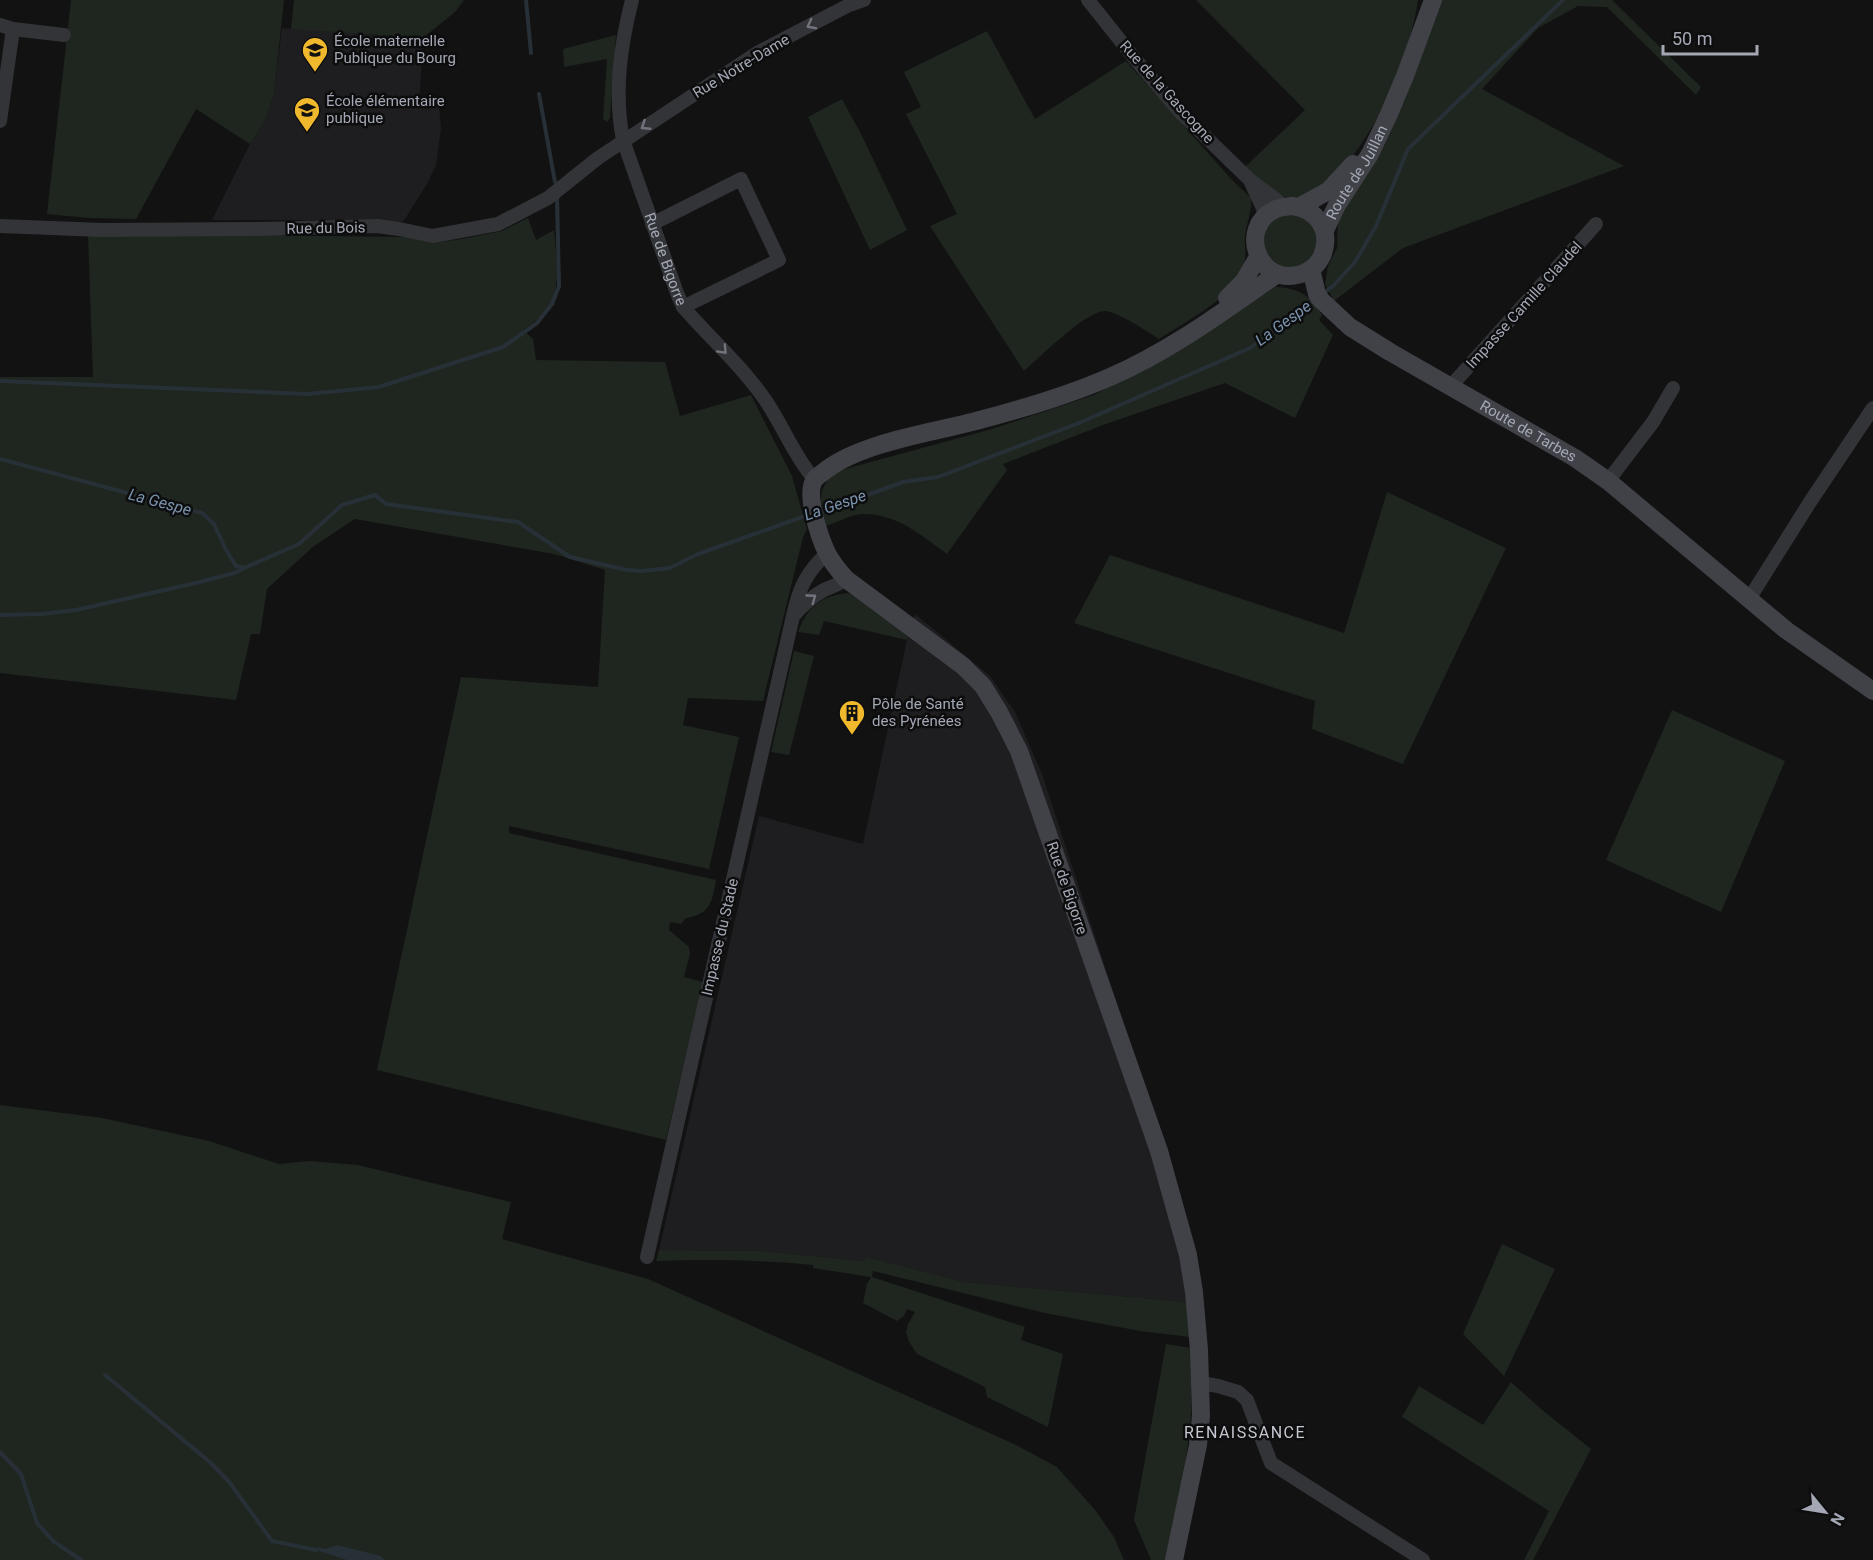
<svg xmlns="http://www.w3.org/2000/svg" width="1873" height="1560" viewBox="0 0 1873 1560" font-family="Roboto,sans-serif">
<rect width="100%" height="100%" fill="#121213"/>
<!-- built -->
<path fill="#1e1e20" d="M 282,28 L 423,38 L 419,107 L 439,105 L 441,129 L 436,165 L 427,184 L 403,222 L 378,220 L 212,220 L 250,144 L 265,121 L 274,93 Z
M 915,614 L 990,676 L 1015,712 L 1042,774 L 1172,1172 L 1188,1302 L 964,1282 L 867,1257 L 862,1261 L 762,1251 L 659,1250 L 759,816 L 863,844 L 907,640 Z"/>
<!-- green -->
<path fill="#1e261f" d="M 71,0 L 284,0 L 274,93 L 265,121 L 250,144 L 196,109 L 136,219 L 88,218 L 47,214 Z
M 294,0 L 464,0 L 455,12 L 423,38 L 291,29 Z
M 1196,0 L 1418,0 C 1410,59 1367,164 1312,192 C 1308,194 1304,198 1300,199 C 1282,203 1258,177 1245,167 L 1305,110 Z
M 1442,0 L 1612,0 L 1701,87 L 1696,95 L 1607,7 L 1578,6 L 1538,28 L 1482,89 L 1624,166 L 1403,248 L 1334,301 L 1325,284 L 1328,266 L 1337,248 L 1338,218 L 1405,100 Z
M 987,31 L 1035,119 L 1126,61 L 1232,180 L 1251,198 C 1252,211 1247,222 1245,235 C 1244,248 1248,259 1242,272 C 1231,298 1182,324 1159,339 C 1147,331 1118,312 1105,311 C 1086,311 1039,358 1024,371 L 930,226 L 957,214 L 906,114 L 921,107 L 904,72 Z
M 616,35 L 610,118 L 607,122 L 603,119 L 607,59 L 564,67 L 563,49 Z
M 842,99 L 861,134 L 907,230 L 870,250 L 808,117 Z
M 1294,213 L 1304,215 L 1319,232 L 1317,254 L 1303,268 L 1282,268 C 1278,265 1270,261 1268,256 C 1259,242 1265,222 1280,216 C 1284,214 1290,214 1294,213 Z
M 528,218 L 536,240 L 554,230 C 556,256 563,291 545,312 C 539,319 530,325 523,330 L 533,339 L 536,360 L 665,362 L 680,416 L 751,395 L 792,476 L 807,529 L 803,537 L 763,701 L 688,698 L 683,725 L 739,737 L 709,869 L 509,826 L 509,833 L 716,880 C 712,902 711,914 686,918 L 681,924 L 670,922 L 669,930 L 689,947 L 690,954 L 684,977 L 703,982 L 666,1140 L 377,1070 L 461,677 L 598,687 L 605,570 L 554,554 L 355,519 L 314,546 L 267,589 L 260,634 L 251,634 L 236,700 L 0,673 L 0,377 L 93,377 L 88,235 L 127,234 L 406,237 L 433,243 L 462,239 L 502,231 Z
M 1271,286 C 1298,289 1308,292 1322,315 L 1319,320 L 1333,335 L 1295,418 L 1225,383 L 1103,425 L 1003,464 L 1007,470 L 947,554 C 921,535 896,513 862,514 C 851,514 837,523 826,526 C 820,500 816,493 834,472 L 992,429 L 1094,395 L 1181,348 Z
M 1387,492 L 1506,548 L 1403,764 L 1312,729 L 1315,701 L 1074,623 L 1110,555 L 1344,633 Z
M 848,593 L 859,597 L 909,632 L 907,640 L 824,621 L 819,635 L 798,632 C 808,606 821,596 848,593 Z
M 794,651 L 814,656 L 789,755 L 771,752 Z
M 1672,710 L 1785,761 L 1721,912 L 1606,860 Z
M 0,1105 L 102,1118 L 209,1141 L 279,1164 L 310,1161 L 358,1165 L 511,1202 L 502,1239 L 648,1279 L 1014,1444 L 1057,1467 L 1095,1510 L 1114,1537 L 1124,1560 L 0,1560 Z
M 1502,1244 L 1555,1269 L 1504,1376 L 1463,1334 Z
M 659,1250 L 762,1251 L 862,1261 L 867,1257 L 964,1282 L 1188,1302 L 1190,1337 L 1140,1331 L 1045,1313 L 873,1271 L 872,1277 L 1025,1327 L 1021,1340 L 1063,1354 L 1048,1427 L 987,1397 L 985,1387 L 917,1354 L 909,1342 L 906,1332 L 908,1324 L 915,1312 L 907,1309 L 904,1316 L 897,1321 L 863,1303 L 867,1284 L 871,1277 L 813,1268 L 813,1265 C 760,1260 709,1259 656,1261 Z
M 1166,1344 L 1191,1348 L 1191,1417 L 1181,1499 L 1166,1560 L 1151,1560 L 1134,1520 Z
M 1511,1382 L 1541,1409 L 1591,1449 L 1533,1560 L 1524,1560 L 1549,1511 L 1402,1417 L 1419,1386 L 1483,1425 Z"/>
<!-- water -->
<path fill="#283037" d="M 337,1545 L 381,1556 L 384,1560 L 347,1560 L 316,1550 L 318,1547 L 325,1549 Z"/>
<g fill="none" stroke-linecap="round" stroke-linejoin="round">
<!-- stream -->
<path stroke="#283037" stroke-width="4" d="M 526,0 L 531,53
M 539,94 L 555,182
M 1324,293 L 1334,285 L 1355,262 L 1376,226 L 1408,149 L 1563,0
M 0,381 L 307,394 L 379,387 L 503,347 L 537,323 L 552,304 L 559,286 L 557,197
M 0,459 L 202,513 L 214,524 L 226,550 L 236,566 L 244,568 L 299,544 L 342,505 L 375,495 L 386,504 L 518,522 L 570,557 L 627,570 L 642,571 L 670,568 L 698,554 L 808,515
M 818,513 L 903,482 L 938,477 L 1079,423 L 1250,348 L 1316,299
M 0,615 L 41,614 L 76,610 L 200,582 L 234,573 L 243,569
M 105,1375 L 211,1463 L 230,1483 L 272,1541 L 316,1550
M 0,1452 L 21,1474 L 37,1523 L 53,1541 L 81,1560"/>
<!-- street -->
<g stroke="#333438" stroke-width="14">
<path id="s1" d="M 632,0 C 620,47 614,93 623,140 L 677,293 L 683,307 C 710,338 742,366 766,401 C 783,426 794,456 814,479"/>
<path d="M 1088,0 L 1135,59 L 1180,112 L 1250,180"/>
<path d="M 0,25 L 13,29 L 0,121"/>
<path d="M 13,29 L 64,35"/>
<path d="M 1266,215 L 1250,180 L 1286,207"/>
<path d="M 652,224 L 741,179 L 779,260 L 683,307"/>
<path d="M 0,226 L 102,230 L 260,229 L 377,226 L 399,229 L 433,236 L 498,224 L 548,198 L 598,158 L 757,53 L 847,6 L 864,0"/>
<path d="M 1451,386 L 1596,224"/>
<path d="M 1608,481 L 1653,422 L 1673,388"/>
<path d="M 827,553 C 806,573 799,588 793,616 C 802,606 811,597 824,590 C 832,586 839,585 846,579"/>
<path d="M 1749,599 L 1810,502 L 1873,408"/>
<path d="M 647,1257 L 793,616"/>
<path d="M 1201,1383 L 1218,1386 L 1238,1392 L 1247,1400 L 1271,1463 L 1423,1560"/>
</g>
<!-- secondary -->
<g stroke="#414248" stroke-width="18">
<path d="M 1292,206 C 1318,209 1332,232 1322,256 C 1317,266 1308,273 1297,275 C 1258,284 1238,228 1274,210 C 1279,207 1286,207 1292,206 Z"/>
<path d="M 1299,207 L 1328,191 L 1353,164"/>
<path id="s2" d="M 1325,230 L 1337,205 L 1370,154 L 1389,114 L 1405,76 L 1433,0"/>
<path id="s3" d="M 1311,269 L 1317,294 L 1321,300 L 1350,327 L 1390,352 L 1575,458 L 1608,481 L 1786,630 L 1873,691"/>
<path d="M 1227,298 L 1244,281 L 1258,257"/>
<path d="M 1174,1560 L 1198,1445 L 1201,1416 L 1199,1350 L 1194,1292 L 1188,1255 L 1159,1151 L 1019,751 L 999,712 L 983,686 L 963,666 L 846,579 C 839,571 832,563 827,553 C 820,538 804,493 815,479 C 817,476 823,473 826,470 C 863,442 931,433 976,421 C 1022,409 1067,396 1110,377 C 1170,351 1224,311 1277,274"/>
</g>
</g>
<!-- one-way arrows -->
<defs><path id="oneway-chevron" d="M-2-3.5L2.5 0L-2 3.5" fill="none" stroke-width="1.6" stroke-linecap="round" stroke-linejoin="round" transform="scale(1.5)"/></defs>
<g stroke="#71747c">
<use href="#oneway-chevron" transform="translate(811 25) rotate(152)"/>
<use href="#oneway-chevron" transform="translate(645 126) rotate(147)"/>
<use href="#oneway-chevron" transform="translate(723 350) rotate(47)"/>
<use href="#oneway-chevron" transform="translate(812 598) rotate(-36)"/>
</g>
<!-- icons -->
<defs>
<g id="school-pin" transform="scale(1.35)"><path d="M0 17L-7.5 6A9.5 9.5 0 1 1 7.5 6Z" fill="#f0b82d" stroke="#0d0d0e"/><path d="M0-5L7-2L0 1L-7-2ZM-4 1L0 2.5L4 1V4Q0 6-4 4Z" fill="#111"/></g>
<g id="building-pin" transform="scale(1.35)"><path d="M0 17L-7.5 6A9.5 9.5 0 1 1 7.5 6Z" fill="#f0b82d" stroke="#0d0d0e"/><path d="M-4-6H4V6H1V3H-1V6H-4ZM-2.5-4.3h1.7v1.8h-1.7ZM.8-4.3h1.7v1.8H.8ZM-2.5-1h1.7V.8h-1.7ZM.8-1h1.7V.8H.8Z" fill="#111"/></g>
</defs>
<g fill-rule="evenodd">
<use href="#school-pin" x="315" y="50"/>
<use href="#school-pin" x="307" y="110"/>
<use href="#building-pin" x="852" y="713"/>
</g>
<g text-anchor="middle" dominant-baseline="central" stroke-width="5" stroke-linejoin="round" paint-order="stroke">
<!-- poi labels -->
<g font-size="15" fill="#a3a8b4" stroke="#0d0d0e" text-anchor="start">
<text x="334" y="41">École maternelle<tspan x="334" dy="17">Publique du Bourg</tspan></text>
<text x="326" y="101">École élémentaire<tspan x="326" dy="17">publique</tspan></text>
<text x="872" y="704">Pôle de Santé<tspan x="872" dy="17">des Pyrénées</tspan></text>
</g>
<!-- street labels -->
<g font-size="15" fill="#a3a8b4" stroke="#0d0d0e">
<text transform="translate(741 66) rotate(-31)">Rue Notre-Dame</text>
<text transform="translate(1167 92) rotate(48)">Rue de la Gascogne</text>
<text stroke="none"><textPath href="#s2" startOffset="66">Route de Juillan</textPath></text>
<text transform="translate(326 228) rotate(-1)">Rue du Bois</text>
<text stroke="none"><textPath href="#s1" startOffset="268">Rue de Bigorre</textPath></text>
<text transform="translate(1524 305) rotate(-48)">Impasse Camille Claudel</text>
<text stroke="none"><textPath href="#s3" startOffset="279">Route de Tarbes</textPath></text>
<text transform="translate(1067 888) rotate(71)">Rue de Bigorre</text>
<text transform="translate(720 937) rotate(-77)">Impasse du Stade</text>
</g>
<!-- water labels -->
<g font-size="16" font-style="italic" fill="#7a94af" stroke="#0d0d0e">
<text transform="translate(1283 323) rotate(-36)">La Gespe</text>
<text transform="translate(160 502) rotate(15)">La Gespe</text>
<text transform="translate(835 505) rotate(-19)">La Gespe</text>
</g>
<!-- neighbourhood labels -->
<g font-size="16" letter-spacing="1.5" fill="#c4c7d0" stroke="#0d0d0e">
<text x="1245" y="1432">RENAISSANCE</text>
</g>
</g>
<!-- north arrow -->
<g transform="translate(1825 1512) rotate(120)" stroke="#0d0d0e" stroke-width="4.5" paint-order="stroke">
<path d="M0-4.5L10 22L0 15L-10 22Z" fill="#a3a8b4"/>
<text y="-9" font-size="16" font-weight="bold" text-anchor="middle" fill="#a3a8b4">N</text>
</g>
<!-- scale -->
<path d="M1663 45v9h94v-9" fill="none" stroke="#a3a8b4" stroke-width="3"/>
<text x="1672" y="45" font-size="18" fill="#a3a8b4" stroke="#0d0d0e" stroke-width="4.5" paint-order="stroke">50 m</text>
</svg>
